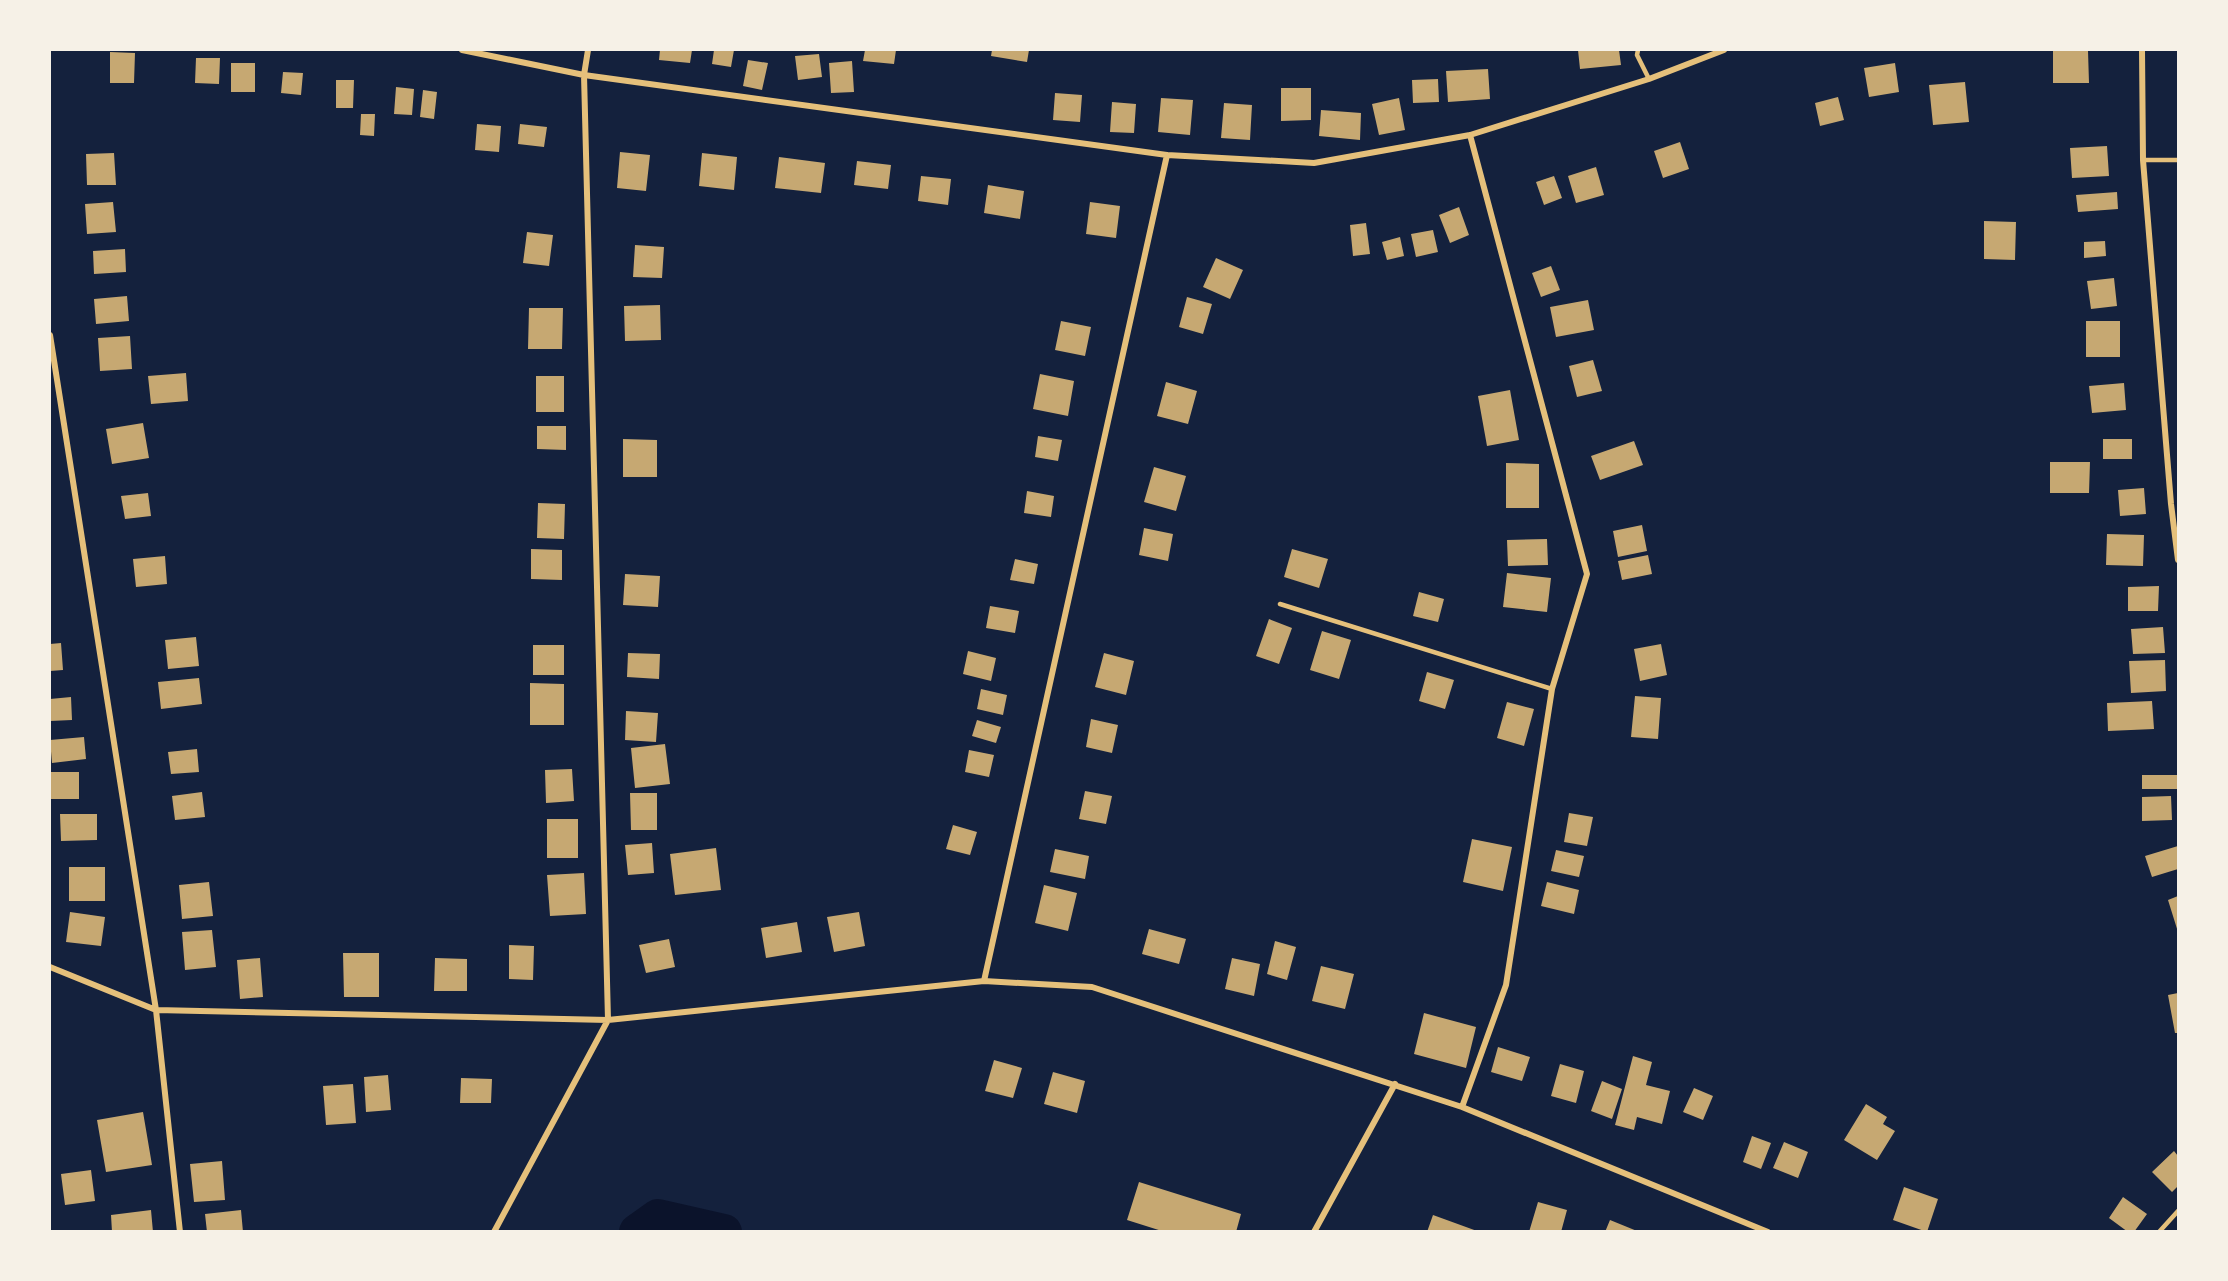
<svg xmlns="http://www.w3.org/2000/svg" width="2228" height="1281" viewBox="0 0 2228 1281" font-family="Ubuntu,sans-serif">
<rect width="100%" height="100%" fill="#14213d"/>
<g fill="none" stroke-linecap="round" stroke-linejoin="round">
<!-- river -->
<path stroke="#0b132b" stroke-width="36" d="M 637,1232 L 658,1217 L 724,1232"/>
</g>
<!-- building -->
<path fill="#c6a872" d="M 660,50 L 692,50 L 690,63 L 659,60 Z
M 714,50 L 734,50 L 731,67 L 712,64 Z
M 865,50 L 896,50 L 894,64 L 863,61 Z
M 992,50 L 1029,50 L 1027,62 L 991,56 Z
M 1578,50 L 1619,50 L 1621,65 L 1580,69 Z
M 2053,51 L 2088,51 L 2089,83 L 2053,83 Z
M 110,52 L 135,53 L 134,83 L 110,83 Z
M 819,54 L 822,77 L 798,80 L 795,56 Z
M 196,58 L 220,58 L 219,84 L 195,83 Z
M 748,60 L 768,63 L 762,90 L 743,86 Z
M 852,61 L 854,92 L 831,93 L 829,63 Z
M 231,63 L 255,63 L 255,92 L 231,92 Z
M 1895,63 L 1899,92 L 1869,97 L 1864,68 Z
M 1488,69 L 1490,99 L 1448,102 L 1446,71 Z
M 283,72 L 303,73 L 301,95 L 281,93 Z
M 1438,79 L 1439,102 L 1413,103 L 1412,80 Z
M 336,80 L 354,80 L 353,108 L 336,108 Z
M 1965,82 L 1969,122 L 1933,125 L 1929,85 Z
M 396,87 L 414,89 L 412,115 L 394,114 Z
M 1281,88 L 1311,88 L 1311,120 L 1281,121 Z
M 423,90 L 437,92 L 434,119 L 420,117 Z
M 1055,93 L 1082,95 L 1080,122 L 1053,120 Z
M 1838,97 L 1844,120 L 1820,126 L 1815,103 Z
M 1161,98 L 1193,100 L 1190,135 L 1158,132 Z
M 1399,98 L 1405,130 L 1379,135 L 1372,104 Z
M 1112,102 L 1136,104 L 1134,133 L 1110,132 Z
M 1224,103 L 1252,105 L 1250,140 L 1221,138 Z
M 1321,110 L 1361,113 L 1360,140 L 1319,136 Z
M 361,114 L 375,114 L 374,136 L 360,135 Z
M 477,124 L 501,126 L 499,152 L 475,150 Z
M 520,124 L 547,127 L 544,147 L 518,144 Z
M 1680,142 L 1689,169 L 1663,178 L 1654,151 Z
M 2107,146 L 2109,176 L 2072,178 L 2070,148 Z
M 620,152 L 650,155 L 646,191 L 617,188 Z
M 114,153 L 116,185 L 87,185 L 86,154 Z
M 702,153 L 737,157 L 734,190 L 699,186 Z
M 779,157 L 825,163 L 821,193 L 775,188 Z
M 857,161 L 891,165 L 888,189 L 854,185 Z
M 1596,167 L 1604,195 L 1576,203 L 1568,176 Z
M 921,176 L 951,179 L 948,205 L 918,201 Z
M 1554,176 L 1562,198 L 1544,205 L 1536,182 Z
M 988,185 L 1024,191 L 1020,219 L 984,213 Z
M 2117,192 L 2118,209 L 2078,212 L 2076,195 Z
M 113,202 L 116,232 L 87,234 L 85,204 Z
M 1090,202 L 1120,206 L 1116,238 L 1086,234 Z
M 1459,207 L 1469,235 L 1450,243 L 1439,215 Z
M 1984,221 L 2016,222 L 2015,260 L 1984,259 Z
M 1366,223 L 1370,254 L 1353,256 L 1350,225 Z
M 1433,230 L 1438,252 L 1416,257 L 1411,234 Z
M 527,232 L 553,235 L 549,266 L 523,263 Z
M 1400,237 L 1404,256 L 1387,260 L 1382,242 Z
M 2105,241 L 2106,256 L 2084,258 L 2084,242 Z
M 635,245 L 664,247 L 662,278 L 633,277 Z
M 125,249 L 126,272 L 94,274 L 93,251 Z
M 1216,258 L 1243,270 L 1230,299 L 1203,287 Z
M 1551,266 L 1560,290 L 1541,297 L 1532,273 Z
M 2114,278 L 2117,306 L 2091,309 L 2087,281 Z
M 127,296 L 129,321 L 96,324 L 94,299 Z
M 1187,297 L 1212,304 L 1203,334 L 1179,327 Z
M 1588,300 L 1594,330 L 1556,337 L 1550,307 Z
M 660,305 L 661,340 L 625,341 L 624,306 Z
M 529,308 L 563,308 L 562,349 L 528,349 Z
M 1061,321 L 1091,327 L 1085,356 L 1055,350 Z
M 2086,321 L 2120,321 L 2120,357 L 2086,357 Z
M 130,336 L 132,369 L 100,371 L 98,338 Z
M 1593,360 L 1602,391 L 1577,397 L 1569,366 Z
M 186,373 L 188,401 L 151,404 L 148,376 Z
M 1040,374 L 1074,381 L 1068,416 L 1033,409 Z
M 536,376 L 564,376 L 564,412 L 536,412 Z
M 1166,382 L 1197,391 L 1188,424 L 1157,416 Z
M 2124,383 L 2126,410 L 2092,413 L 2089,386 Z
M 1510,390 L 1519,440 L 1487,446 L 1478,396 Z
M 143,423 L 149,458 L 112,464 L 106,429 Z
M 537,426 L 566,426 L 566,450 L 537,449 Z
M 1038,436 L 1062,440 L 1058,461 L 1035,457 Z
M 623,439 L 657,440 L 657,477 L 623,477 Z
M 2103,439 L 2132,439 L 2132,459 L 2103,459 Z
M 1634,441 L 1643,465 L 1600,480 L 1591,456 Z
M 2050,462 L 2090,462 L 2089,493 L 2050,493 Z
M 1506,463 L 1539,464 L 1539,508 L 1506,508 Z
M 1154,467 L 1186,476 L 1176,511 L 1144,502 Z
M 2144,488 L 2146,514 L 2120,516 L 2118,490 Z
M 1027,491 L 1054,496 L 1051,517 L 1024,513 Z
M 148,493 L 151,516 L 125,519 L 121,496 Z
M 538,503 L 565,504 L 564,539 L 537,538 Z
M 1642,525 L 1647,551 L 1618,557 L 1613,531 Z
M 1144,528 L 1173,534 L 1168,561 L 1139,555 Z
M 2107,534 L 2144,535 L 2143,566 L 2106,565 Z
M 1547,539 L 1548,565 L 1508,566 L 1507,540 Z
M 531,549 L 562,550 L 562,580 L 531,579 Z
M 1292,549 L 1328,559 L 1319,588 L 1284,577 Z
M 1648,555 L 1652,574 L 1622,580 L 1618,561 Z
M 165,556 L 167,584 L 136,587 L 133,559 Z
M 1015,559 L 1038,564 L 1034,584 L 1010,580 Z
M 1507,573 L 1551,578 L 1547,612 L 1503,607 Z
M 625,574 L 660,576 L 658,607 L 623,605 Z
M 2159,586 L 2158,611 L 2128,611 L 2128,587 Z
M 1419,592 L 1444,599 L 1438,622 L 1413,616 Z
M 990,606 L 1019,611 L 1015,633 L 986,628 Z
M 1269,619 L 1292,628 L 1279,664 L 1256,656 Z
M 2163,627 L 2165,653 L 2133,654 L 2131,629 Z
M 1322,631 L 1351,640 L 1339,679 L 1310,670 Z
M 196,637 L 199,666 L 168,669 L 165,640 Z
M 61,643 L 63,670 L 50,671 L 50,644 Z
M 1661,644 L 1667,675 L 1640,681 L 1634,649 Z
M 533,645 L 564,645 L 564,675 L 533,675 Z
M 968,651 L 996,658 L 991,681 L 963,674 Z
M 628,653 L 660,654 L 659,679 L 627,677 Z
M 1104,653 L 1134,661 L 1126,695 L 1095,687 Z
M 2165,660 L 2166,691 L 2131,693 L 2129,661 Z
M 1427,672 L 1454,680 L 1445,709 L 1419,701 Z
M 199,678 L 202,704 L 161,709 L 158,682 Z
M 530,683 L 564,684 L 564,725 L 530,725 Z
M 981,689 L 1007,695 L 1003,715 L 977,709 Z
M 1635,696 L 1661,698 L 1658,739 L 1631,737 Z
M 71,697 L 72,720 L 50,721 L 50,699 Z
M 2152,701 L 2154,729 L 2108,731 L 2107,703 Z
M 1507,702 L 1534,709 L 1524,746 L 1497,738 Z
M 626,711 L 658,713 L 656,742 L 625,740 Z
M 1091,719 L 1118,725 L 1112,753 L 1086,747 Z
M 977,720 L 1001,727 L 996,743 L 972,736 Z
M 84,737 L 86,759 L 52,763 L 50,740 Z
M 665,744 L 670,784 L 635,788 L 631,748 Z
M 197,749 L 199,772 L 171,774 L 168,752 Z
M 969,750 L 994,755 L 989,777 L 965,772 Z
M 572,769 L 574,801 L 546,803 L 545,770 Z
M 50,772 L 79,772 L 79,799 L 50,799 Z
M 2142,775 L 2178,775 L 2178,789 L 2142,789 Z
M 1085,791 L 1112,796 L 1106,824 L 1079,819 Z
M 202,792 L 205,817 L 175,820 L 172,796 Z
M 630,793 L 657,793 L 657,830 L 631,830 Z
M 2171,796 L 2172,820 L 2142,821 L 2142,797 Z
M 1569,813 L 1593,817 L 1587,846 L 1564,842 Z
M 60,814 L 97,814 L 97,840 L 61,841 Z
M 547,819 L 578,819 L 578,858 L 547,858 Z
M 953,825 L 977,832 L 970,855 L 946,849 Z
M 1472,839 L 1512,847 L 1503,891 L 1463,882 Z
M 652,843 L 654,873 L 628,875 L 625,845 Z
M 2178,846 L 2178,869 L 2152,877 L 2145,856 Z
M 716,848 L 721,890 L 675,895 L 670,854 Z
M 1055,849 L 1089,856 L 1085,879 L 1050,872 Z
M 1556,850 L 1584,856 L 1579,877 L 1551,871 Z
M 69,867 L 105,867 L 105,901 L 69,901 Z
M 584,873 L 586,914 L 550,916 L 547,875 Z
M 209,882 L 213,916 L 182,919 L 179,885 Z
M 1547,882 L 1579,890 L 1574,914 L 1541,906 Z
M 1044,885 L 1077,893 L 1068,931 L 1035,923 Z
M 2178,896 L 2178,932 L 2168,900 Z
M 70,912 L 105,917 L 101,946 L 66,942 Z
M 859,912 L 865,946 L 834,952 L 827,917 Z
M 797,922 L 802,952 L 766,958 L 761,928 Z
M 1149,929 L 1186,939 L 1179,964 L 1142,954 Z
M 212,930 L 216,967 L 185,970 L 182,932 Z
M 669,939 L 675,967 L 646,973 L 639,945 Z
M 1275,941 L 1296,947 L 1287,980 L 1267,974 Z
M 509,945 L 534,946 L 533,980 L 509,979 Z
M 343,953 L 379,953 L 379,997 L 344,997 Z
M 260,958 L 263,997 L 240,999 L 237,960 Z
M 435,958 L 467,959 L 467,991 L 434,991 Z
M 1232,958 L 1260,964 L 1254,996 L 1225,989 Z
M 1321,966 L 1354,974 L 1345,1009 L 1312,1001 Z
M 2178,993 L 2178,1033 L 2175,1033 L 2168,995 Z
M 1424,1013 L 1476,1027 L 1466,1068 L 1414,1054 Z
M 1498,1047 L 1530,1057 L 1522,1081 L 1491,1072 Z
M 1633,1056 L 1652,1062 L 1646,1085 L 1670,1091 L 1662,1124 L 1637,1117 L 1634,1130 L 1615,1125 Z
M 994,1060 L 1022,1068 L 1013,1098 L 985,1091 Z
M 1560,1064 L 1584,1071 L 1576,1103 L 1551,1096 Z
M 1053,1072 L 1085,1081 L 1077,1113 L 1044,1104 Z
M 388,1075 L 391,1110 L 366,1112 L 364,1077 Z
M 461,1078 L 492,1079 L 491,1103 L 460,1103 Z
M 1602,1081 L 1622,1089 L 1612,1119 L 1591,1111 Z
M 353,1084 L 356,1123 L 326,1125 L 323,1086 Z
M 1694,1088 L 1713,1096 L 1703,1120 L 1683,1112 Z
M 1866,1104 L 1887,1117 L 1883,1124 L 1895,1131 L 1877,1160 L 1844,1140 Z
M 143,1112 L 152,1165 L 106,1172 L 97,1120 Z
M 1752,1136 L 1771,1143 L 1761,1169 L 1743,1162 Z
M 1784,1142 L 1808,1152 L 1798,1178 L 1773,1168 Z
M 2174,1151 L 2178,1156 L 2178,1186 L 2172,1192 L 2152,1172 Z
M 222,1161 L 225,1200 L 194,1202 L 190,1164 Z
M 91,1170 L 95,1201 L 65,1205 L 61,1174 Z
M 1139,1182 L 1241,1214 L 1236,1232 L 1165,1232 L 1127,1220 Z
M 1904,1187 L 1938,1199 L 1927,1232 L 1893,1220 Z
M 2123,1197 L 2147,1214 L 2134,1232 L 2128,1232 L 2109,1218 Z
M 1538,1202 L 1567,1210 L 1561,1232 L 1529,1232 Z
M 151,1210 L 153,1232 L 112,1232 L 111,1215 Z
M 241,1210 L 243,1232 L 207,1232 L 205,1214 Z
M 1433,1215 L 1477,1231 L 1477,1232 L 1427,1232 Z
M 1610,1220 L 1637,1231 L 1637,1232 L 1605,1232 Z"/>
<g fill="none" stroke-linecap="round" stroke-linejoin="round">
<!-- service -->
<path stroke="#e5c07b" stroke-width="4.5" d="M 1638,50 L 1637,55 L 1649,79
M 2143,160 L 2178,160
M 1280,604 L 1552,689
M 2159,1232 L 2178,1211"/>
<!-- minor -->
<path stroke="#e5c07b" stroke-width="6" d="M 462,50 L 584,75 L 1167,155 L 1314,163 L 1470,135 L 1649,79 L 1724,50
M 2142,50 L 2143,160 L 2171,504 L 2178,560
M 50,335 L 156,1010 L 180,1232
M 50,967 L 156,1010 L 608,1020 L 984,981 L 1092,987 L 1462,1107 L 1768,1232
M 984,981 L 1167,155
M 1462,1107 L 1506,985 L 1552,689 L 1587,574 L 1470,135
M 494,1232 L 608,1020 L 584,75 L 588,50
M 1314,1232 L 1395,1084"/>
</g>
<!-- border -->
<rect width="2228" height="1281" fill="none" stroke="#f6f1e7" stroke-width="102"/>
</svg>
